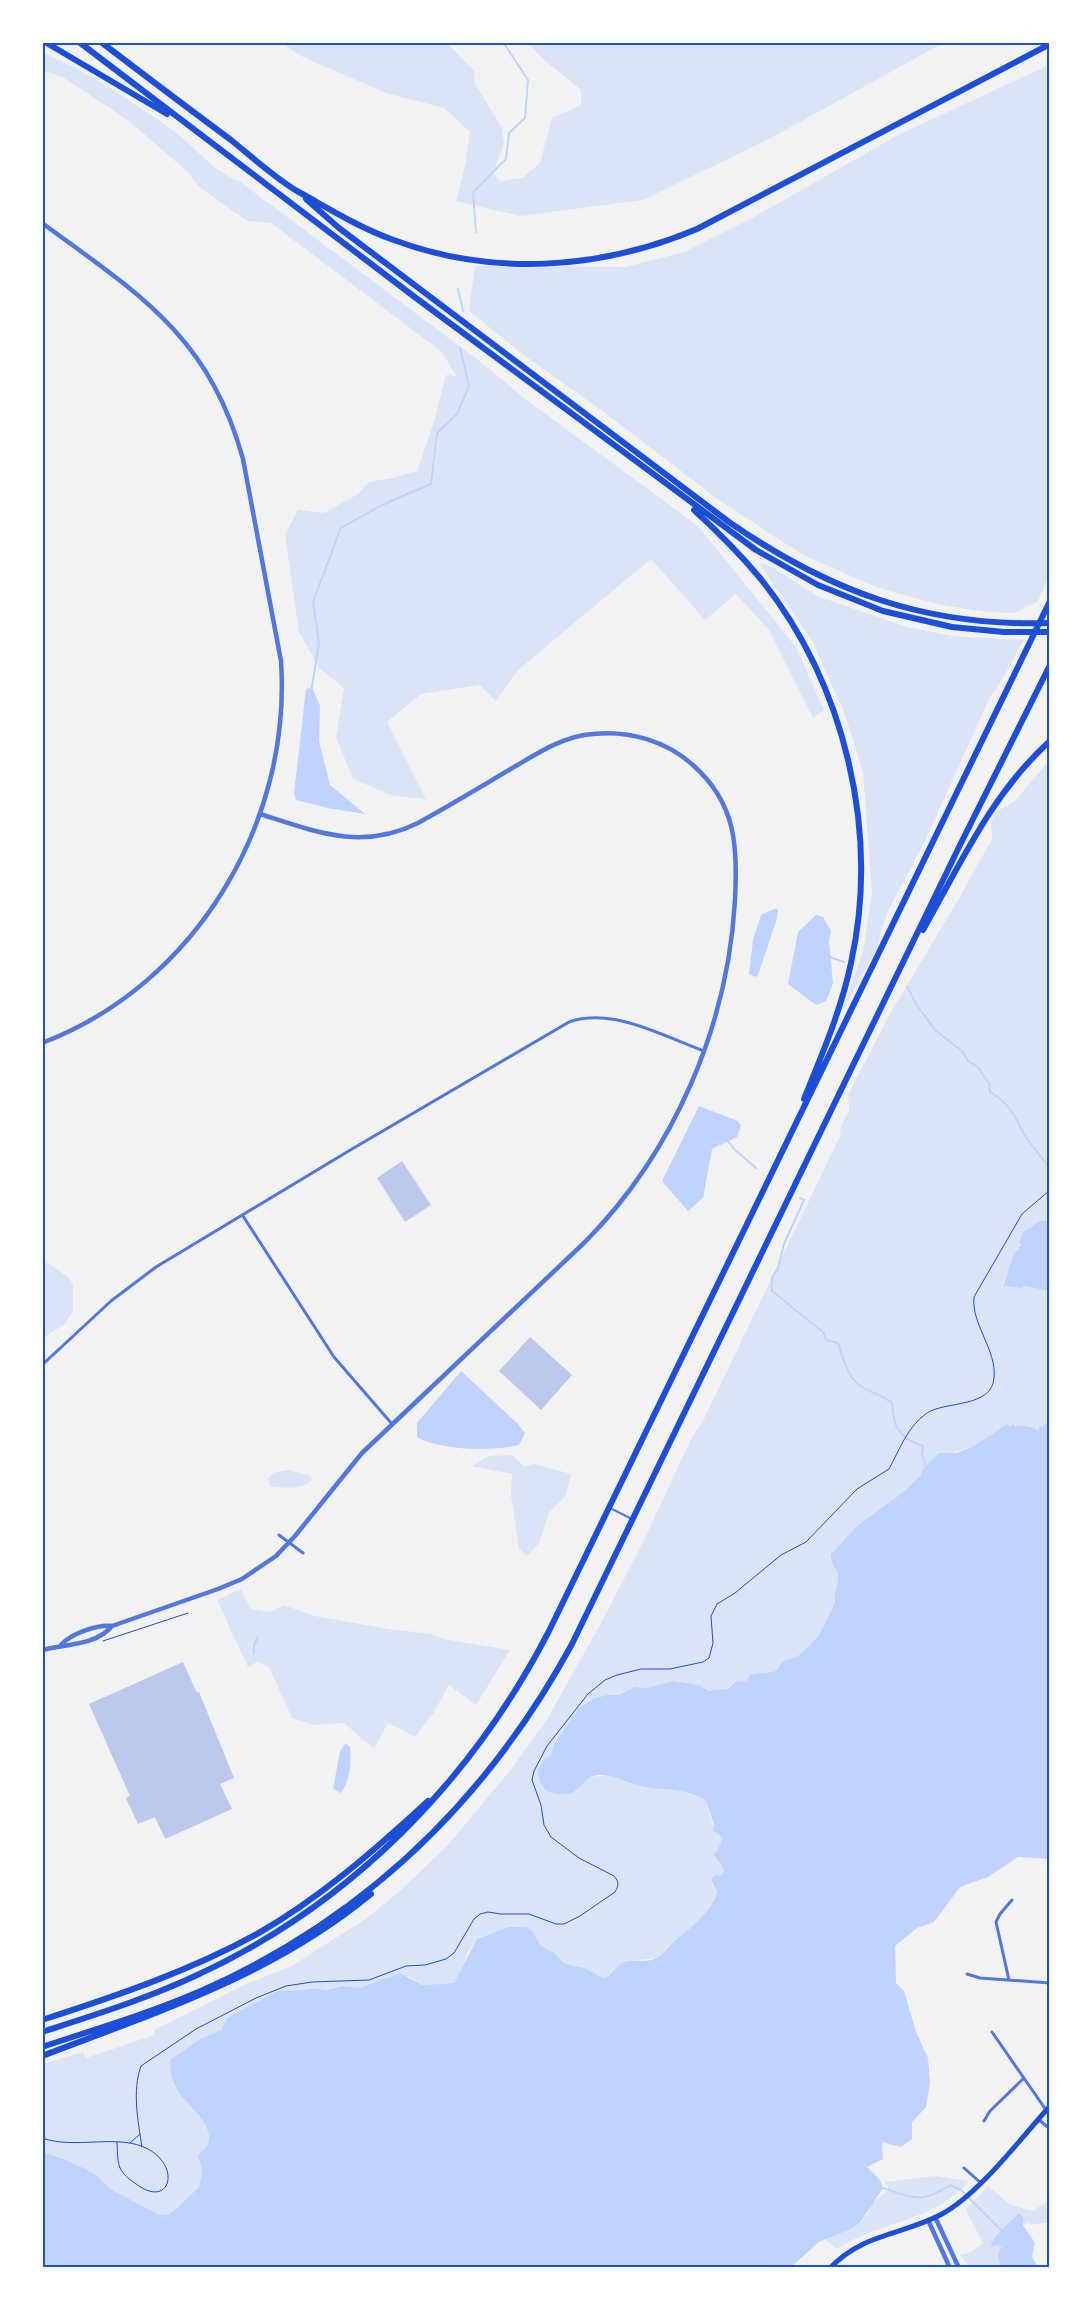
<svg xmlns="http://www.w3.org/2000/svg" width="1092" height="2310" viewBox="0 0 1092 2310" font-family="'Roboto Serif',serif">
<rect width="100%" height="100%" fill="#f2f2f2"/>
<!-- green -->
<path fill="#dbe4f7" d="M 282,43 L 447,43 L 474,71 L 475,84 L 502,128 L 504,144 L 493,173 L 500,181 L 522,178 L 540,163 L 552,118 L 581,105 L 581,90 C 564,74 542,62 529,43 L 943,43 L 771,138 L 643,200 L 521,216 L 456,201 L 465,166 L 470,132 L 444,108 L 386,93 L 303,57 Z
M 43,53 C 89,72 132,101 172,130 C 196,147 211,170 239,181 L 482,363 L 524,398 L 698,526 L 796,647 L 824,710 L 813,718 L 769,630 L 736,594 L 705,620 L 651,559 L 518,670 L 496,701 L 480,685 L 421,694 L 387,722 L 426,799 L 393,796 L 353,779 L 336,737 L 344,688 L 319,668 L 299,632 L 285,534 L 298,510 L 324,513 L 358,494 L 369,482 L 392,478 L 417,471 L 434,422 L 446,375 L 456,376 L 442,352 L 271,223 L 247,221 L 197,185 L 189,173 L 129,121 L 64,78 L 43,70 Z
M 1049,65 L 1049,576 L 1037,602 L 1014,613 L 988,612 L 941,605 L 876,587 L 803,555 L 719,500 L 605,413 L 525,356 L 469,311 L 475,266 L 626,267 L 684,252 L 754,217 L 898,135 Z
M 758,562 L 774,568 L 817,596 L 907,627 L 953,636 L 1024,640 C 1012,660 1004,679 990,697 L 924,843 L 887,913 L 875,952 L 843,1010 L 863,951 L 872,893 L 863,772 L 844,712 L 811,639 Z
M 1049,761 L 1049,1221 L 1040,1221 L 1029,1230 L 1023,1232 L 1019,1244 L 1023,1243 L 1022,1245 L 1018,1248 L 1021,1249 L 1017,1250 C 1011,1260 1008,1272 1003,1283 L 1004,1286 L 1025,1286 L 1049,1291 L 1049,1422 L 1038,1431 C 1035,1427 1021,1424 1015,1427 L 1012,1424 L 1008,1426 L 1007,1424 L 972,1447 L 936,1457 L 923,1469 L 920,1476 L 906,1490 L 855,1528 L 831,1554 C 831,1562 835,1565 837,1573 C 840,1581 836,1592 834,1600 L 835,1603 L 818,1637 L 798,1656 L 783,1661 L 776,1671 L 750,1675 L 746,1681 L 736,1682 L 726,1689 L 708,1691 L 699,1685 L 675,1681 L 646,1688 L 636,1687 L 619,1695 L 607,1695 L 595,1698 L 583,1704 L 553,1746 L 551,1755 L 543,1760 L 538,1770 L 542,1787 L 552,1794 L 576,1791 L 582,1783 L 592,1777 L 609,1775 L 640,1786 L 690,1792 L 706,1801 L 715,1833 L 723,1838 L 717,1851 L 713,1854 L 723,1867 L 724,1872 L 721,1876 L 712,1879 L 712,1884 L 717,1893 L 704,1916 L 656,1958 L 623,1962 L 605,1978 L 594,1975 L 584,1968 L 566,1965 L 553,1952 L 541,1946 L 528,1928 L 508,1927 L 478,1938 L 468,1952 L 461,1972 L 454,1983 L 422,1985 L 408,1976 L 391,1976 L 375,1984 L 360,1988 L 343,1986 L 326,1990 L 316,1988 L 304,1990 L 277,1991 L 227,2018 L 221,2030 L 200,2039 L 171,2059 C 164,2099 209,2111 209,2140 C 208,2146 202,2152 198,2156 L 202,2169 L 199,2187 L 175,2210 L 169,2214 L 160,2215 L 112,2190 L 96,2175 L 86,2169 L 61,2158 L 43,2152 L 42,2064 L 83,2052 L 86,2058 L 154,2035 L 154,2030 L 244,1985 L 290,1967 L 367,1918 L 402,1889 L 448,1845 L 513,1767 L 546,1721 L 600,1625 L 643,1542 L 693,1435 L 702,1423 L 840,1136 L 841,1125 L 849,1112 L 848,1095 L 891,1012 L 958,900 L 992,839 L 991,823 L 995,812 L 1014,802 Z
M 48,1263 L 68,1277 L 73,1284 L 73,1311 L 65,1324 L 46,1336 L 42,1333 L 42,1264 Z
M 513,1455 L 523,1466 L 535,1464 L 571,1474 L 566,1495 L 549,1513 L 539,1543 L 527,1556 L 519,1549 L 511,1496 L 512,1474 L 472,1466 L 489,1456 Z
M 288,1470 L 308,1475 L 313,1479 C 303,1491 284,1487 270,1487 L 268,1479 L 272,1473 Z
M 241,1589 L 250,1609 L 271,1612 L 284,1605 L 315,1616 L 388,1629 L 432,1634 L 443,1639 L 510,1650 L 476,1705 L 449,1685 L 434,1712 L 415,1737 L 388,1723 L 374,1749 L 364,1740 L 362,1741 L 359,1736 L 344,1723 L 314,1725 L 292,1718 L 269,1667 L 257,1662 L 248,1667 L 217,1600 Z
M 936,2176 L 969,2181 C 935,2222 879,2221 837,2249 L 825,2239 L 860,2224 L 869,2211 L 870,2205 L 887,2191 L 888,2187 L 884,2182 Z
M 988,2186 L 1009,2204 L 1032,2211 L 1049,2201 L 1049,2222 L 1030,2225 L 1027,2222 L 1024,2226 L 1024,2219 L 1018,2214 L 993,2242 L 1002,2248 L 998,2259 L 1003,2267 L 969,2267 L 960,2255 L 971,2252 L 983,2243 L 966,2210 Z"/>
<!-- water -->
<path fill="#bfd3fe" d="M 312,687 L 320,706 L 319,741 L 330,785 L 365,814 L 328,808 L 296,800 L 294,794 L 306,689 Z
M 776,908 L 778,911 L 777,918 L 758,975 L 755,977 L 749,974 L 753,940 L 761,915 Z
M 816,915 L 823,917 L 831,931 L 829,941 L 833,983 L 826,1001 L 816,1005 L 788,984 L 798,932 Z
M 699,1106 L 738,1121 L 741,1126 L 737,1137 L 712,1149 L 703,1198 L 688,1211 L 662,1181 Z
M 1040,1221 L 1049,1221 L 1049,1291 L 1025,1286 L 1021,1288 L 1003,1286 L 1014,1254 L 1017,1250 L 1020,1250 L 1018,1248 L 1022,1245 L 1019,1243 L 1023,1232 Z
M 461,1371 L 518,1424 L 525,1433 L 519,1445 C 492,1451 442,1451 417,1437 L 417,1423 Z
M 1049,1422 L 1049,1859 L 1018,1857 L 988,1877 L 960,1887 L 934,1922 L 917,1928 L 895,1946 L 896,1983 L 904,1991 L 916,2032 L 928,2058 L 930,2083 L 926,2107 L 912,2122 L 912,2139 L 901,2147 L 882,2142 L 883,2159 L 867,2167 L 880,2180 L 883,2188 L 859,2224 L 848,2230 L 819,2242 L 791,2267 L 43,2267 L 43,2152 L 61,2158 L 86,2169 L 96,2175 L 112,2190 L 160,2215 L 169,2214 L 175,2210 L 199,2187 L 202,2170 L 198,2156 C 202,2151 208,2146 209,2140 C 210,2111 164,2099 171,2059 L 200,2039 L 221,2030 L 227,2018 L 277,1991 L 304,1990 L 316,1988 L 326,1990 L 343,1986 L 360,1988 L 400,1973 L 422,1985 L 454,1983 L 477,1939 L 508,1927 L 526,1927 L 532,1931 L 541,1946 L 553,1952 L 565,1964 L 584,1968 L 603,1978 C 613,1976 614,1966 624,1962 C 634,1959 645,1963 654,1959 C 664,1954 670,1945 678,1938 C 694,1925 710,1913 717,1892 C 715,1885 708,1881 715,1875 L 721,1876 L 724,1872 L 723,1867 L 713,1854 L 717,1851 L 723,1838 L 713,1831 L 714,1824 L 706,1801 C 687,1787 662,1791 640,1786 C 625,1782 615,1775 599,1775 C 587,1776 584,1785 575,1791 C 572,1794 567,1794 564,1794 C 548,1796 538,1787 538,1770 L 543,1760 L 551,1755 L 553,1746 L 580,1707 L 595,1698 L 607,1695 L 619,1695 L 635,1687 L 646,1688 L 674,1681 L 699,1685 L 708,1691 L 728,1689 L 735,1682 L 746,1681 L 750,1675 L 776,1671 L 783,1661 L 798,1656 L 818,1637 L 835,1603 C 833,1595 838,1587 838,1578 C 838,1569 830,1564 831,1554 L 857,1526 L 906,1490 L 920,1476 L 923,1469 L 939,1453 L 957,1453 L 972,1447 L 1007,1424 L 1009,1426 L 1013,1424 L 1015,1427 C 1021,1424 1035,1427 1038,1431 L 1039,1428 Z
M 346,1743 L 350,1747 C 351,1764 351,1778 341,1793 L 333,1789 L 340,1751 Z
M 1019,2213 L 1024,2218 L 1023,2225 L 1035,2243 L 1032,2257 L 1038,2267 L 1003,2267 L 998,2259 L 999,2250 L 1002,2248 L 998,2245 L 991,2247 C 993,2235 1010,2223 1019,2213 Z"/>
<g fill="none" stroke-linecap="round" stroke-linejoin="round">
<!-- stream -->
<path stroke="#bfd3fe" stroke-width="2" d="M 476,232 L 473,192 L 506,159 L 509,133 L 525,118 L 528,80 L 505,45 L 505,42
M 458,289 L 463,311
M 312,687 L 319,643 L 313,602 L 341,528 L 382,505 L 431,484 L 437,433 L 457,414 L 469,386 L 460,348
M 830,957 L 844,962
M 907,986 L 916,1004 L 935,1030 L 962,1051 L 968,1061 L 978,1067 L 989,1084 L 990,1092 C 1014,1106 1014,1119 1028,1140 C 1035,1150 1043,1159 1050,1169
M 728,1141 L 735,1150 L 756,1168
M 800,1198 L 804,1200 L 784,1244 L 778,1268 L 772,1278 L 772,1291 L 824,1333 L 826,1340 L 838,1343 C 843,1357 847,1376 860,1386 C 871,1393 881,1394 892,1403 C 893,1427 900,1439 923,1446 L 922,1455 L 926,1466
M 254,1654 L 254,1645 L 258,1637
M 883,2188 C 913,2198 922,2204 950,2185 L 961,2190 L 1001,2230"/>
</g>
<!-- building -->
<path fill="#bdc9ec" d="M 402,1161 L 431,1205 L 405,1222 L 377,1178 Z
M 530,1337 L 572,1375 L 541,1410 L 499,1371 Z
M 183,1662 L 197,1693 L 199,1692 L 234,1778 L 220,1784 L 232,1809 L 165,1839 L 155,1817 L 138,1824 L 126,1798 L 130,1796 L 89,1704 Z"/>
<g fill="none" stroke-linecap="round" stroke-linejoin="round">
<!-- path -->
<path stroke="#1d4ed8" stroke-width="1" d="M 42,1638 L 44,1638
M 103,1641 L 188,1613
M 42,2138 C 75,2150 118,2133 148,2149 C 181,2167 170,2207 139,2186 C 117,2171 118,2168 117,2142
M 130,2143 L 140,2134
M 142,2147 C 138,2121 132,2091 141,2066 L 196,2029 L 256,1998 L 286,1986 L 312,1982 L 369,1980 L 406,1966 L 425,1965 L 446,1959 L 454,1953 L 474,1919 L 480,1914 L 488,1912 L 501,1914 L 529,1914 L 556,1924 L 564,1924 L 580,1916 L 615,1892 C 619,1885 619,1882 614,1876 L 579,1858 L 551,1837 L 544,1825 L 541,1805 L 532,1780 L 534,1771 L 547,1746 L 588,1694 L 605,1680 L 617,1675 L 641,1669 L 670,1669 L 703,1662 L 709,1658 L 713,1643 L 711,1616 L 717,1604 L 735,1593 L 781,1555 L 806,1542 L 857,1489 L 889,1469 C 900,1449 907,1427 927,1413 C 945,1401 992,1408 994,1378 C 997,1350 971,1324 974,1297 L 1022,1214 L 1050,1190"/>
<!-- service -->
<path stroke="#5277de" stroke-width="2" d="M 612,1509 L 632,1519"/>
<!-- minor -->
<path stroke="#5277de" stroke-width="3" d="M 243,1216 L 334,1357 L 392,1424
M 42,1365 L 111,1301 L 156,1267 L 352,1149 L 569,1022 C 613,1007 663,1036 704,1051
M 279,1535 L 303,1553
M 967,1974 L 980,1978 L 1050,1983
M 1009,1980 L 996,1922 L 1000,1914 L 1012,1900
M 992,2032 L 1046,2110
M 1038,2119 L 1050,2129
M 984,2121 L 990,2111 L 1024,2078
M 964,2168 L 981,2183"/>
<!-- tertiary -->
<path stroke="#5277de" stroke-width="4.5" d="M 42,223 C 139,294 209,336 243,459 L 281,661 C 292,823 195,985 42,1043
M 61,1645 C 70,1634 98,1624 112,1626 L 218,1589 L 242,1579 L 276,1556 L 295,1536 L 362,1453 L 585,1242 C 674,1152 728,1026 735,900 C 738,846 736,804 694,766 C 667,741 629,730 593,734 C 562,736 535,755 509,770 C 479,788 449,806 418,823 C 362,851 316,832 260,814
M 42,1650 C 64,1644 96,1646 112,1626
M 935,2217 L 959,2268
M 928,2220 L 950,2268"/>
<!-- secondary -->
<path stroke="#1d4ed8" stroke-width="5" d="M 830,2268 C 863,2233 903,2235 942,2214 C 979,2194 1021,2138 1050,2106"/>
<!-- motorway -->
<path stroke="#1d4ed8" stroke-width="6" d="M 45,42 L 167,114
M 79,42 L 416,298 L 756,550 L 818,585 L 883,611 L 952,627 L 1004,632 L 1050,632
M 101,42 C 144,75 188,108 231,140 C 252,157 274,177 297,191 C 328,208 358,227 391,239 C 491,277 600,270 697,229 L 1050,44
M 306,199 L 339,228 L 729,522 C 830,592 926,627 1050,623
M 694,510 C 717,531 740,554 760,578 C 845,684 880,831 851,963 C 841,1011 822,1054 804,1099
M 923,930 C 961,863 992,793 1050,741
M 42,2020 C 116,1996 190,1971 257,1934 C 320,1898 375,1850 428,1801
M 42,2032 C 94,2015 146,1999 195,1976 C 350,1905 471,1782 549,1631 L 1050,601
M 42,2047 C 96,2029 151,2013 203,1990 C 367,1917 487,1800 572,1644 L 960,845 L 1050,665
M 42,2056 C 160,2011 273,1975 371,1894"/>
</g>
<!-- border -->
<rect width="1092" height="2310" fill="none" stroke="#ffffff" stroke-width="88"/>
<rect x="44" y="44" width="1004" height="2222" fill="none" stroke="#1d4ed8" stroke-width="2"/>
</svg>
